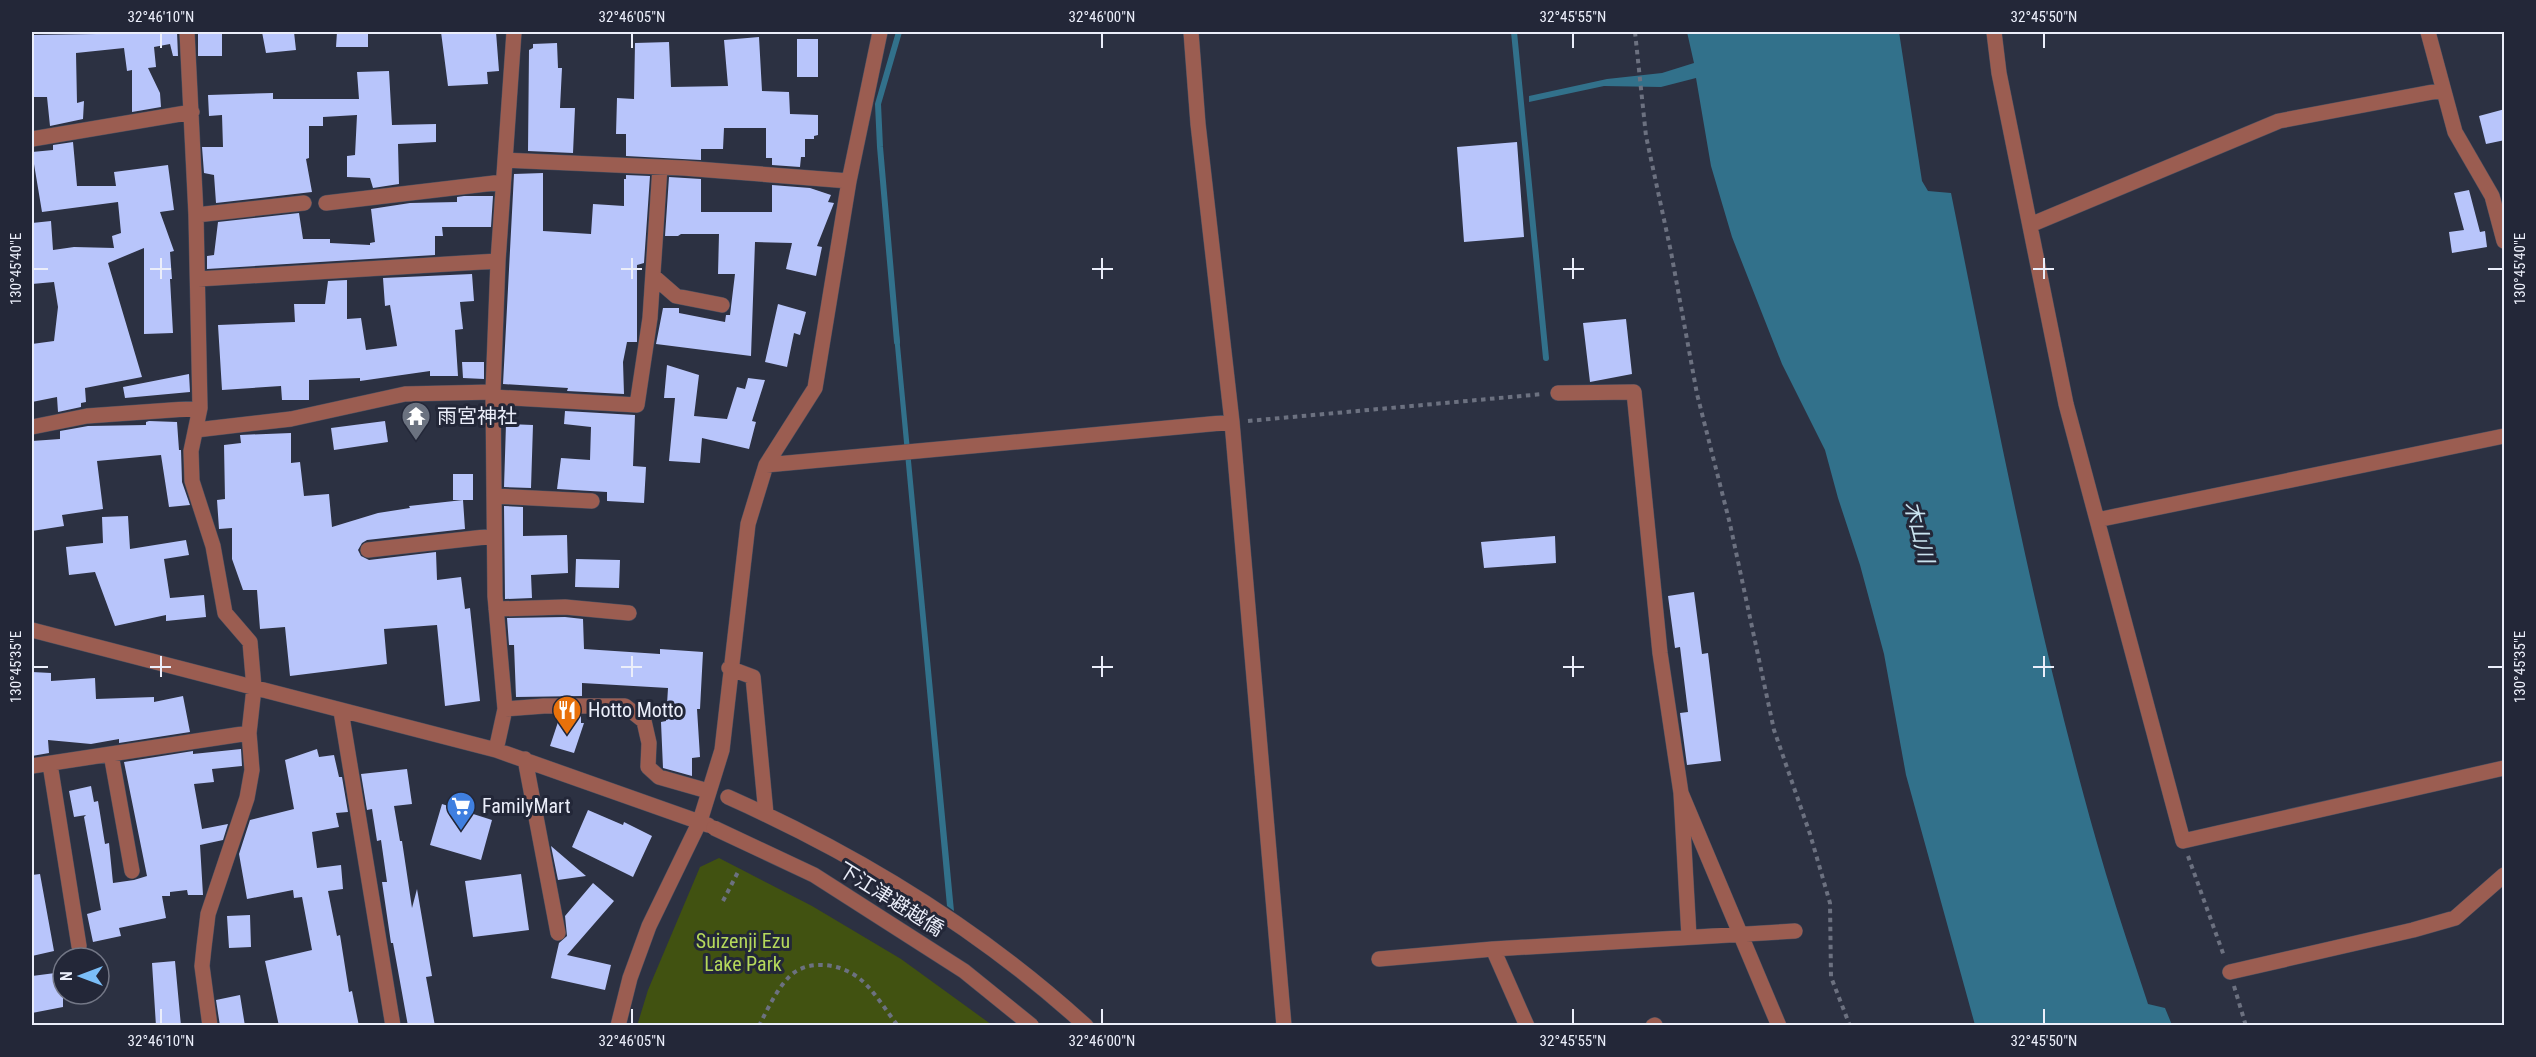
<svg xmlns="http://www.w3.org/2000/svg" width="2536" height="1057" viewBox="0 0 2536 1057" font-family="'Roboto Condensed','Noto Sans JP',sans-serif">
<rect width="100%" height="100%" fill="#2c3142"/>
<!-- green -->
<path fill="#415211" d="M 719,858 L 812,906 L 901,959 L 992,1025 L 637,1026 L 648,990 L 700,867 Z"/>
<!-- water -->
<path fill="#32718b" d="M 1687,32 L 1899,32 L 1922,181 L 1928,191 L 1951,193 C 1997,421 2040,651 2106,874 C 2119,918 2134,961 2148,1004 L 2165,1008 L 2172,1025 L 1975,1025 L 1906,775 L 1884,654 L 1860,565 L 1838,498 L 1825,450 L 1782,364 L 1732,237 L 1711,166 L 1696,78 L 1661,87 L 1604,86 L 1529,102 L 1529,96 L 1607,79 L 1662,73 L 1694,63 Z
M 894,335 L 899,335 L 954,911 L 947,906 Z"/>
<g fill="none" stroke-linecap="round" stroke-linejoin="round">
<!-- stream -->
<path stroke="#32718b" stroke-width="6" d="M 1514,32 L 1546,358
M 897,342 L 880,147 L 878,104 L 899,32"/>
</g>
<!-- building -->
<path fill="#b8c5fb" d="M 96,32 L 177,32 L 178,56 L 173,56 L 170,44 L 154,47 L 156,67 L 148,68 L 160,93 L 161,107 L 132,112 L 132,70 L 127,71 L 124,48 L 76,53 L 77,103 L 84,101 L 83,119 L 50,126 L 47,97 L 34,97 L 34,35 L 96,34 Z
M 198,32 L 222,32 L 222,56 L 198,56 Z
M 262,32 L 294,32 L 296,50 L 266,53 Z
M 337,32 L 368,32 L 368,47 L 336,47 Z
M 441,32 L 496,32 L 499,71 L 487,72 L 488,84 L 448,86 Z
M 759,37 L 762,91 L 789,92 L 790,114 L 818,115 L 818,135 L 814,136 L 814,139 L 805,139 L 805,157 L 801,157 L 800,167 L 772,165 L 772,158 L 766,158 L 766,128 L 724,128 L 723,149 L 701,149 L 701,160 L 626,156 L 626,134 L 616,134 L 617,98 L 634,99 L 635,43 L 669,42 L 671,87 L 728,86 L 724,40 Z
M 797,39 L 818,39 L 818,77 L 797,77 Z
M 557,43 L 558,68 L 562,68 L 560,108 L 575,108 L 573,153 L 528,151 L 529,50 L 533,48 L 533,44 Z
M 389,71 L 392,125 L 436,124 L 436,142 L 398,144 L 399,184 L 373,188 L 370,178 L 347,177 L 347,156 L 355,155 L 357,115 L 323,117 L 323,126 L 309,126 L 309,158 L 306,159 L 312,192 L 216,203 L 214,175 L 204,173 L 202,147 L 223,147 L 222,115 L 209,116 L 208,95 L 273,93 L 273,99 L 359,99 L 357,72 Z
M 2505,109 L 2505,140 L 2486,144 L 2479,116 Z
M 73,142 L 77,186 L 116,186 L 114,172 L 168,165 L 174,210 L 160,212 L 174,251 L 170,252 L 172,279 L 170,279 L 173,333 L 144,334 L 144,248 L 108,263 L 142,377 L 85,388 L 86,402 L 81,403 L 81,407 L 58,412 L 57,397 L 32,402 L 32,344 L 54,341 L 58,307 L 54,282 L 32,284 L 32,223 L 51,221 L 53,250 L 74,247 L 114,248 L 112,236 L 121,233 L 118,202 L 42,212 L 32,152 L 53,150 L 53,145 Z
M 1517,142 L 1524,237 L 1464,242 L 1457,147 Z
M 543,173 L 543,231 L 591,234 L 593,204 L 624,206 L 624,179 L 626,179 L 626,175 L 650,176 L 644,263 L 637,265 L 637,342 L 627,342 L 623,362 L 624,394 L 567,391 L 568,388 L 503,384 L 514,174 Z
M 669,177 L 701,179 L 701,212 L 772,212 L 772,185 L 810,188 L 831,195 L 828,202 L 834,203 L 817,246 L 822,247 L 816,276 L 786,269 L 792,243 L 755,242 L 751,356 L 656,344 L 663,308 L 679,308 L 679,313 L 725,322 L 726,315 L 730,315 L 735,274 L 718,274 L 719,234 L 681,234 L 678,236 L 665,236 Z
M 2469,190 L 2480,232 L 2485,231 L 2487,247 L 2452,253 L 2449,232 L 2464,230 L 2454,193 Z
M 464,196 L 493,196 L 491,227 L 442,227 L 443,236 L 435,236 L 435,255 L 207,269 L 207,256 L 214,255 L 218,222 L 299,213 L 303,239 L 330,239 L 330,243 L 370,245 L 370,243 L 375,242 L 371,209 L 410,203 L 457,202 L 457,197 Z
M 472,274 L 474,301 L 460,302 L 463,329 L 455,330 L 458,376 L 430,376 L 430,371 L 360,381 L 360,378 L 309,380 L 309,400 L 282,400 L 281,386 L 222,390 L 218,325 L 295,322 L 294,304 L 325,304 L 328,281 L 347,280 L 347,319 L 361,318 L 366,350 L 397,346 L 390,305 L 385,306 L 383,278 Z
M 778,304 L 806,312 L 800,335 L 794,333 L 787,367 L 765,362 Z
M 1626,319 L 1632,374 L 1590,382 L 1583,323 Z
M 462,362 L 484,362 L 484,379 L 463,378 Z
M 667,365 L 699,375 L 694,416 L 727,419 L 737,387 L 745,389 L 748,378 L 765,380 L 752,421 L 756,422 L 749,449 L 702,438 L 700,463 L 669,461 L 675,398 L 664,398 Z
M 189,374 L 190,392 L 125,398 L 123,387 Z
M 565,411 L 635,415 L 633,466 L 646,467 L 644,503 L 607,501 L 607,492 L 557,489 L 561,458 L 590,460 L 591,427 L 564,424 Z
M 149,421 L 177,422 L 179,450 L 181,450 L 182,482 L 190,505 L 169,507 L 161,455 L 97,461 L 103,509 L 62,515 L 64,526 L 32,531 L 32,441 L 60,439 L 60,431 L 88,426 L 146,425 L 146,422 Z
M 385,421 L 388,442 L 334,450 L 331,428 Z
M 506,424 L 533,425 L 531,488 L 504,487 Z
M 291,433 L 291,463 L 300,462 L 304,496 L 329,494 L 332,527 L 378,513 L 410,508 L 409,506 L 463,500 L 465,529 L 367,540 L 362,543 L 358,550 L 361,556 L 369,560 L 436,552 L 437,580 L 461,577 L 465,609 L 470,608 L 480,701 L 445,706 L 437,625 L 384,629 L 387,664 L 290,676 L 285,627 L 260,629 L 257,590 L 243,590 L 232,559 L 232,528 L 219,529 L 217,500 L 225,499 L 224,445 L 241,443 L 240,435 Z
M 453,474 L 473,474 L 473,500 L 453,500 Z
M 504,506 L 523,507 L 523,536 L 567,535 L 568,573 L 531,575 L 532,598 L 505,599 Z
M 128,516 L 130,549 L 186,540 L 189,555 L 164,559 L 170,598 L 204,595 L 206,617 L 166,621 L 166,615 L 115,626 L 95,572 L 69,575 L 66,547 L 103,543 L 102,517 Z
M 1555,536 L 1556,563 L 1484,568 L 1481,542 Z
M 576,559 L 620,560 L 619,588 L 575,587 Z
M 1694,592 L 1702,654 L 1708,653 L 1721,761 L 1687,765 L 1680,713 L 1688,712 L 1680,647 L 1675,648 L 1668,596 Z
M 565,617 L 583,619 L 584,649 L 660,654 L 660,649 L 703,652 L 700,709 L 697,709 L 700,757 L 692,758 L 692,776 L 663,768 L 661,722 L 666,721 L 668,688 L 582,683 L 582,696 L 516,697 L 514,645 L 509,645 L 507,618 Z
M 32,672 L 51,673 L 51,681 L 95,678 L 96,699 L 154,697 L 154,702 L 183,696 L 190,732 L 119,743 L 119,739 L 91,744 L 48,740 L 49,753 L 32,756 Z
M 560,716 L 581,716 L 581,723 L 584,723 L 574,753 L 550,746 Z
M 241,749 L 242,766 L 212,769 L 214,782 L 194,784 L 202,829 L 228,824 L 223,840 L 200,845 L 203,895 L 188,895 L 187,890 L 170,892 L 170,896 L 162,896 L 166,918 L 119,928 L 121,936 L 93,942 L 87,914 L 101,910 L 84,817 L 86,815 L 74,817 L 69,791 L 91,786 L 94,802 L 98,801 L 105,844 L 109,843 L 113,883 L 134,880 L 147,876 L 124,762 L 193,751 L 193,754 Z
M 317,749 L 319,757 L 334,755 L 339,777 L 342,777 L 348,812 L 336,813 L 339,827 L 312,832 L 317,868 L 341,865 L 343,889 L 328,891 L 337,936 L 340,935 L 349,992 L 352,991 L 359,1026 L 279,1026 L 265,961 L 312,950 L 302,897 L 294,898 L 293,890 L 247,899 L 239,854 L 250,820 L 294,809 L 285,760 Z
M 407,769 L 412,804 L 394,806 L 400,841 L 402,841 L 412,908 L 417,889 L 432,976 L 426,977 L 435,1026 L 408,1026 L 393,943 L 391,943 L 382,882 L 387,882 L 381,840 L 377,841 L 372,809 L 367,810 L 361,774 Z
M 442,804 L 492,820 L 481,860 L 430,845 Z
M 588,810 L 623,825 L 624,822 L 652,836 L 633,877 L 572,847 Z
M 551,846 L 586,876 L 558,880 Z
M 40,874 L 54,951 L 32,956 L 32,875 Z
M 521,874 L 529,930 L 473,937 L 465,881 Z
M 593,883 L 614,901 L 567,955 L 611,965 L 605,990 L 551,978 L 559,943 L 567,936 L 565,916 Z
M 250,915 L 251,947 L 229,948 L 227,916 Z
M 175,961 L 181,1026 L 156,1026 L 152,963 Z
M 63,972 L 63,1007 L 32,1013 L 32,976 Z
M 240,995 L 245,1026 L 220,1026 L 216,1000 Z"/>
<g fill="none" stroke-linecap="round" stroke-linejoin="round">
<!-- minor casing -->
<g stroke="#4b4f5f" stroke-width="16">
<path id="minor" d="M 187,32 L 196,215 L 200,408 L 191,451 L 192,481 L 213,546 L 225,613 L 250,642 L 254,688 L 249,733 L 252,770 L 247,798 L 208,914 L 204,947 L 202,966 L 210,1026
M 1191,32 L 1198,124 L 1232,422 L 1284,1026
M 1994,32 L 1999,73 L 2066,404 L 2183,841 L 2504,768
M 2428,32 L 2455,132 L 2492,196 L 2504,241
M 32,139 L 192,112
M 505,160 L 683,168 L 849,181
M 326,203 L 503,182
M 196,215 L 304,203
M 2030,225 L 2279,121 L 2443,90
M 653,276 L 676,296 L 722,305
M 198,279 L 498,261
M 1558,393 L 1634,392 L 1660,653 L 1681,793
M 493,397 L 637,405 L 650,318 L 660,167
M 32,427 L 87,416 L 200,408
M 196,430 L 291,419 L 405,394 L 493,392
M 766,465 L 1232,422
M 494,496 L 592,501
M 2097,520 L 2504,436
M 368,550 L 494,536
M 496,609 L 565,607 L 629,613
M 32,630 L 496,750 L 708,825
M 729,668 L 753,677 L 766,814
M 505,709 L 544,706 L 625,706 L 644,721 L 649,743 L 648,767 L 659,777 L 701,789
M 341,711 L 393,1026
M 496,750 L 505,709 L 495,596 L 493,392 L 498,261 L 514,32
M 111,754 L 132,871
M 525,759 L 558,933
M 50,764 L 79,946
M 32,766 L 249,733
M 728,797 C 858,855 981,930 1086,1026
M 1689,937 L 1681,793 L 1779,1026
M 1493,949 L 1795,931
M 1379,959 L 1493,949 L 1527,1026
M 2230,972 L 2413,930 L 2455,918 L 2504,875
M 618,1026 L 630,978 L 649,926 L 700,821 L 722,750 L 748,524 L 766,465 L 815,388 L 849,181 L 880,32
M 1653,1026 L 1655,1025"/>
</g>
<!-- path -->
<path stroke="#6c7180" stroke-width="4" stroke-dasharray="4.5 4.5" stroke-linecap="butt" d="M 1635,32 L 1646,136 L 1671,252 L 1697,394 L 1730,524 L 1774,730 L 1810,834 L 1830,903 L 1831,977 L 1850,1026
M 1248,421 L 1543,394
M 2188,856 L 2224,956
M 723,901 L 739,870
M 2234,986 L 2246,1026
M 759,1026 C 767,1010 776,991 788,978 C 806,958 841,963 860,979 C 873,989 887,1012 898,1026"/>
<!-- minor -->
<use href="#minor" stroke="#9b5d51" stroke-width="15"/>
<!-- minor-bridge casing -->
<g stroke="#4b4f5f" stroke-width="16" stroke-linecap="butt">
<path id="minor-bridge" d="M 714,828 L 814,875 L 964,971 L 1032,1026"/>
</g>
<!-- minor-bridge -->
<use href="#minor-bridge" stroke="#9b5d51" stroke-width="15"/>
</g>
<!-- ticks -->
<path fill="none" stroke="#ebeefa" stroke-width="2" d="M 161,33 L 161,48M 632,33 L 632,48M 1102,33 L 1102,48M 1573,33 L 1573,48M 2044,33 L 2044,48M 161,258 L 161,279M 632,258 L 632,279M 1102,258 L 1102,279M 1573,258 L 1573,279M 2044,258 L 2044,279M 33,269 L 48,269M 150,269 L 171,269M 621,269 L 642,269M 1092,269 L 1113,269M 1563,269 L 1584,269M 2033,269 L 2054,269M 2488,269 L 2503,269M 161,656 L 161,677M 632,656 L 632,677M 1102,656 L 1102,677M 1573,656 L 1573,677M 2044,656 L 2044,677M 33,667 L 48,667M 150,667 L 171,667M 621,667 L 642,667M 1092,667 L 1113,667M 1563,667 L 1584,667M 2033,667 L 2054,667M 2488,667 L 2503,667M 161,1009 L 161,1024M 632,1009 L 632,1024M 1102,1009 L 1102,1024M 1573,1009 L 1573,1024M 2044,1009 L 2044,1024"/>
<!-- icons -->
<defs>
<g id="temple-pin" transform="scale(1.5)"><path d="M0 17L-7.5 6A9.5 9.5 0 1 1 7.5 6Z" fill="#6b7280" stroke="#232738"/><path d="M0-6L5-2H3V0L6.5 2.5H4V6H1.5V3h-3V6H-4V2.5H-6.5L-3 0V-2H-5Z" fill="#fff"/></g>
<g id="restaurant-pin" transform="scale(1.5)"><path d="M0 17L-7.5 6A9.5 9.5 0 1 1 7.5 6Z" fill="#e8710a" stroke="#232738"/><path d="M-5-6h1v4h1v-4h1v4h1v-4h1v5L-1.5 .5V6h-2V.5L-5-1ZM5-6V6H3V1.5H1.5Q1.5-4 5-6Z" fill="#fff"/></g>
<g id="supermarket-pin" transform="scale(1.5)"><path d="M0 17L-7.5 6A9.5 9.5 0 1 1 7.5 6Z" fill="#3f7fe0" stroke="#232738"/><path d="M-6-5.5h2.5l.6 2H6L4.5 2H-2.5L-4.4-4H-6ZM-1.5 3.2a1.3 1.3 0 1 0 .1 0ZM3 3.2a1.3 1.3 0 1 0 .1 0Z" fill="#fff"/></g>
</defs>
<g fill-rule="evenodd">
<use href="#temple-pin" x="416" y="416"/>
<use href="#restaurant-pin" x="567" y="710"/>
<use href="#supermarket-pin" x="461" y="806"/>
</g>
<g text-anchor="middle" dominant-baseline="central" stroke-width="6" stroke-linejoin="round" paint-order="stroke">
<!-- poi labels -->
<g font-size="20" fill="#ebeefa" stroke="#232738" text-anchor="start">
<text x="437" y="416">雨宮神社</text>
<text x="588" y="710">Hotto Motto</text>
<text x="482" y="806">FamilyMart</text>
</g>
<!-- street labels -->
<g font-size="20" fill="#ebeefa" stroke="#232738">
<text transform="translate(891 899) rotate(32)">下江津避越僑</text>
</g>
<!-- park labels -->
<g font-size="20" fill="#b5d85b" stroke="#232738">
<text x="743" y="941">Suizenji Ezu<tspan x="743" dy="23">Lake Park</tspan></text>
</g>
<!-- water labels -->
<g font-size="21" font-style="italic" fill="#cae3ef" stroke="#232738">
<text transform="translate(1919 532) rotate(76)">木山川</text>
</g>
</g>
<!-- border -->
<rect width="2536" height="1057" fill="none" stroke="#232738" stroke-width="66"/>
<!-- north arrow -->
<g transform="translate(81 976) rotate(270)"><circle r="28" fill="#232738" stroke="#737786" stroke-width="1.5"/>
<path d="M0-4.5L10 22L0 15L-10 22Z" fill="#7bbef8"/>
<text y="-9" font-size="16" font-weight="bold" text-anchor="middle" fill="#ebeefa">N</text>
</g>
<rect x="33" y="33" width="2470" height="991" fill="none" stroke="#ebeefa" stroke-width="2"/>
<g font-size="15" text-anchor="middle" fill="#ebeefa">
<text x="161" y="22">32°46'10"N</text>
<text x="632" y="22">32°46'05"N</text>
<text x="1102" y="22">32°46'00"N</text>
<text x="1573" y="22">32°45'55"N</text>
<text x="2044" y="22">32°45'50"N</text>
<text transform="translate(2520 269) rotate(-90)" y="5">130°45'40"E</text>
<text transform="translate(16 269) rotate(-90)" y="5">130°45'40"E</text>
<text transform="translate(2520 667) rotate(-90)" y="5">130°45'35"E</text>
<text transform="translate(16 667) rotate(-90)" y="5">130°45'35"E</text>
<text x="161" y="1046">32°46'10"N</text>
<text x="632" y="1046">32°46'05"N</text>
<text x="1102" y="1046">32°46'00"N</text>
<text x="1573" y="1046">32°45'55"N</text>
<text x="2044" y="1046">32°45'50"N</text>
</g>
</svg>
